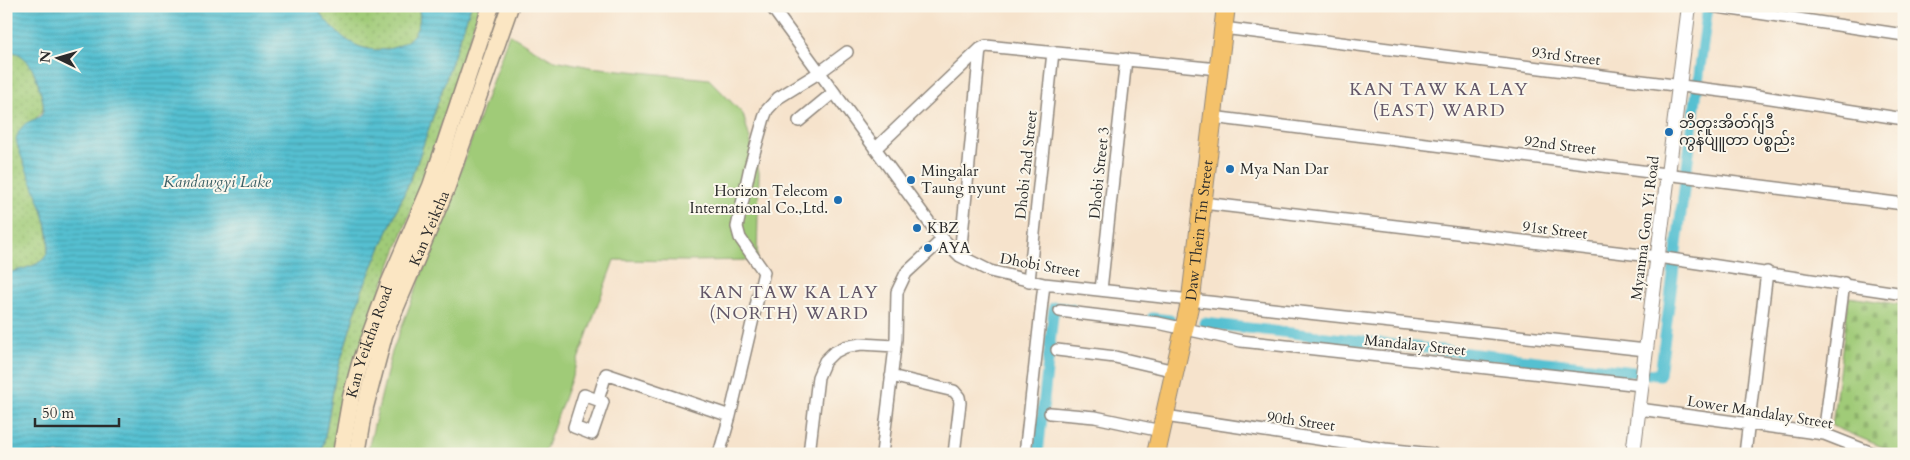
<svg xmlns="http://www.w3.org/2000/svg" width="1910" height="460" viewBox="0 0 1910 460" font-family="Cardo,'Noto Sans Myanmar',serif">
<defs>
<pattern id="cemetery-stones" width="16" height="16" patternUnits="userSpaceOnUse" patternTransform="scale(1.25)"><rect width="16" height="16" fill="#a0cb78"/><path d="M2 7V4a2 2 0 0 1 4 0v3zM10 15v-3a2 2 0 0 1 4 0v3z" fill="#8aae68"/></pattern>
<pattern id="park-dots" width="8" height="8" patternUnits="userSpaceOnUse" patternTransform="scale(1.25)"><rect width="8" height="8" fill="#a0cb78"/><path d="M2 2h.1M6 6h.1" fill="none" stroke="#8aae68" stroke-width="1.8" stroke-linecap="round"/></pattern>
<pattern id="water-rules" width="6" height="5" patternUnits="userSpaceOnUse" patternTransform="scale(1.25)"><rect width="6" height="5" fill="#55c0d1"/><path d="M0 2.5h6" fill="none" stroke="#479caa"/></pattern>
</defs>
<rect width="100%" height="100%" fill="#fbf7ec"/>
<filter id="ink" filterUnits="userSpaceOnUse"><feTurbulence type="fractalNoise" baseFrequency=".02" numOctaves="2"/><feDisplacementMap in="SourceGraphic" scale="10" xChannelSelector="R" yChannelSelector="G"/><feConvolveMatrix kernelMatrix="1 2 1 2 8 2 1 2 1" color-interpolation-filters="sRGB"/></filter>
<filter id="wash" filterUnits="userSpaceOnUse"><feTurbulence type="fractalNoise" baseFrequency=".0096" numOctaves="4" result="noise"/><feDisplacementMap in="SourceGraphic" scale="20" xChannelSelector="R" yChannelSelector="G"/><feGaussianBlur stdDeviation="1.12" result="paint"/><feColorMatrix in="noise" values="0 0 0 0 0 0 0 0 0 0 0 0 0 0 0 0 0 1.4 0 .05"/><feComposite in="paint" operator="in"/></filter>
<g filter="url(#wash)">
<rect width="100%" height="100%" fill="#f6e3cc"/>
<!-- green -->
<path fill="#a0cb78" stroke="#667b52" d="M 509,34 L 550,59 L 590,67 L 709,79 L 743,114 L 759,172 L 757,260 L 687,261 L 614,260 L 544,454 L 367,454 L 392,352 L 453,192 Z"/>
<!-- cemetery -->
<path fill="url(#cemetery-stones)" stroke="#667b52" d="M 1849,297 L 1904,305 L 1904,454 L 1899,454 L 1832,426 Z"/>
<!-- park -->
<path fill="url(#park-dots)" stroke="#667b52" d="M 315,6 L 418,6 C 428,40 391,56 364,48 C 343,43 327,23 315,6 Z
M 471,6 L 480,6 L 427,170 L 373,310 L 334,454 L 322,454 L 335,379 L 361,293 L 416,166 Z
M 6,51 C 32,51 37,81 43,101 C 45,114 37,116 30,124 C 25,130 22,139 18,145 C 26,168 59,236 45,257 C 37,268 18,269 6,274 Z"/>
<!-- water -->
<path fill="url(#water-rules)" stroke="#40767e" d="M 6,6 L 315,6 C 327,23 343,42 364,48 C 391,56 428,39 418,6 L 471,6 L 416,166 L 361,293 L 335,379 L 322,454 L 6,454 L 6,274 C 18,269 37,268 45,257 C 61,233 21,167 16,139 C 18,133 20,128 25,124 C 34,117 46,121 43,101 C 37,81 32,51 6,51 Z"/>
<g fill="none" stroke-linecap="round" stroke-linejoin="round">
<!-- canal -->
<path stroke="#55c0d1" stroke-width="11" d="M 1152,318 L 1170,320
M 1204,323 L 1660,375 L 1708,6
M 1038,454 L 1054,307 L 1072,309"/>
</g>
</g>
<g filter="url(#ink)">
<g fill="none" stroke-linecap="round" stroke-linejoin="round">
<!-- minor casing -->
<g stroke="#90877c" stroke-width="14">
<path id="minor" d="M 771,6 L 937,233 L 960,256 L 990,271 L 1044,284 L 1646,350
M 1711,6 L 1904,35
M 1223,28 L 1745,94 L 1904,119
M 1212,117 L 1904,204
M 799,121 L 834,92
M 875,149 L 980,49 L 986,46 L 1218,69
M 1203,203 L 1658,257 L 1904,294
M 960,256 L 980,49
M 1029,281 L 1053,52
M 1101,290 L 1126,59
M 1060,311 L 1158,323 L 1241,341 L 1641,385
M 1057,350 L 1115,357 L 1175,371
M 891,376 L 954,391 L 959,397 L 960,403 L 954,454
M 584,395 L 603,402 L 592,434 L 574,427 Z
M 598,400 L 606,374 L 730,416
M 1639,409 L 1824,434 L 1875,454
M 1050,413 L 1095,417 L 1161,431
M 1165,416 L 1385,449 L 1433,454
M 1824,434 L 1844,283
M 719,454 L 730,416 L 764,272 L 740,238 L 737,227 L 750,167 L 764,118 L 767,110 L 778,98 L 820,72 L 847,52
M 809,454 L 818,377 L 825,361 L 833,353 L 845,347 L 861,344 L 895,346
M 882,454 L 896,339 L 897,292 L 906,273 L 943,239
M 1025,454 L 1044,284
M 1745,454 L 1767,272"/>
</g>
<!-- tertiary casing -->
<g stroke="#90877c" stroke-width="16">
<path id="tertiary" d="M 1633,454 L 1689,6"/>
</g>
<!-- secondary casing -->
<g stroke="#90877c" stroke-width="19">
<g id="secondary">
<path id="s1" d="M 341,454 L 351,397 L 361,360 L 388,286 L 431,186 L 491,6"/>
<path id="s2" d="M 357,454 L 365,407 L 384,335 L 446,189 L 510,6"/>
</g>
</g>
<!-- primary casing -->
<g stroke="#90877c" stroke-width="20">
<g id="primary">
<path id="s3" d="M 1156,454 L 1191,298 L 1226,6"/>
</g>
</g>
<!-- minor -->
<use href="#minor" stroke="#fff" stroke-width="11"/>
<!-- tertiary -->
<use href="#tertiary" stroke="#fff" stroke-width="14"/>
<!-- secondary -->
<use href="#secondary" stroke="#fbe6c3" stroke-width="16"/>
<!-- primary -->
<use href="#primary" stroke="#f4c16a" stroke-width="18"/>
</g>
</g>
<!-- markers -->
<g fill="#1f6fb2" stroke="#fbf7ec" stroke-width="2">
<circle cx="1669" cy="132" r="5"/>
<circle cx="1230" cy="169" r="5"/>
<circle cx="911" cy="180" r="5"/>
<circle cx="838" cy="200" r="5"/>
<circle cx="917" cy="228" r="5"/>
<circle cx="928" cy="248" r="5"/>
</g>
<g text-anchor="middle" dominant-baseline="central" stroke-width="4" stroke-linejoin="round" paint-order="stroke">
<!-- street labels -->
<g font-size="15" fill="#2b2b2b" stroke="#fbf7ec">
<text transform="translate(1566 56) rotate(7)">93rd Street</text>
<text transform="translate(1560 145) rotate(7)">92nd Street</text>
<text transform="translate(1026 165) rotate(-84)">Dhobi 2nd Street</text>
<text transform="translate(1099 173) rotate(-84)">Dhobi Street 3</text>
<text transform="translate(1645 228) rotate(-83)">Myanma Gon Yi Road</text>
<text stroke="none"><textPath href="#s2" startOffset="238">Kan Yeiktha</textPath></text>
<text transform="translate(1555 230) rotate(7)">91st Street</text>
<text stroke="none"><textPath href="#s3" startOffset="228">Daw Thein Tin Street</textPath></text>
<text transform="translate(1040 265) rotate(10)">Dhobi Street</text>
<text stroke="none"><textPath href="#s1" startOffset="116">Kan Yeiktha Road</textPath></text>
<text transform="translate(1415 345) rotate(6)">Mandalay Street</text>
<text transform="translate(1760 412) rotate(9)">Lower Mandalay Street</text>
<text transform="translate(1301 421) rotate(8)">90th Street</text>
</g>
<!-- poi labels -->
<g font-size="15" fill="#2b2b2b" stroke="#fbf7ec" text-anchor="start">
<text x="1679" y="123">ဘီတူးအိတ်ဂ်ျဒီ<tspan x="1679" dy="17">ကွန်ပျူတာ ပစ္စည်း</tspan></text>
<text x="1240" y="169">Mya Nan Dar</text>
<text x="921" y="171">Mingalar<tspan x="921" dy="17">Taung nyunt</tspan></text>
<text x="828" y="191" text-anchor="end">Horizon Telecom<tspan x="828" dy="17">International Co.,Ltd.</tspan></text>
<text x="927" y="228">KBZ</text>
<text x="938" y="248">AYA</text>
</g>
<!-- water labels -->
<g font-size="16" font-style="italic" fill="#3a5f65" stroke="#fbf7ec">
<text x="217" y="182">Kandawgyi Lake</text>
</g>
<!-- quarter labels -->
<g font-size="18" letter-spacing="1" fill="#635768" stroke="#fbf7ec">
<text x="1439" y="89">KAN TAW KA LAY<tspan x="1439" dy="21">(EAST) WARD</tspan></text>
<text x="789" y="292">KAN TAW KA LAY<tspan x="789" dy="21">(NORTH) WARD</tspan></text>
</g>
</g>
<!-- margin -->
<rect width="1910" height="460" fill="none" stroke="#fbf7ec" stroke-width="25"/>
<!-- north arrow -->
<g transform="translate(58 58) rotate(275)" stroke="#fbf7ec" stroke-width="4" paint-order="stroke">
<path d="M0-4L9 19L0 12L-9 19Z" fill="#2b2b2b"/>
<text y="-8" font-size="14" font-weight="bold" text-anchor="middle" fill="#2b2b2b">N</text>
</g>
<!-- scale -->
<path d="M35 418v8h84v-8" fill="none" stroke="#2b2b2b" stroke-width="2.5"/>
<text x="42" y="418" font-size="15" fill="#2b2b2b" stroke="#fbf7ec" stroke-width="4" paint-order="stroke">50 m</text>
</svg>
